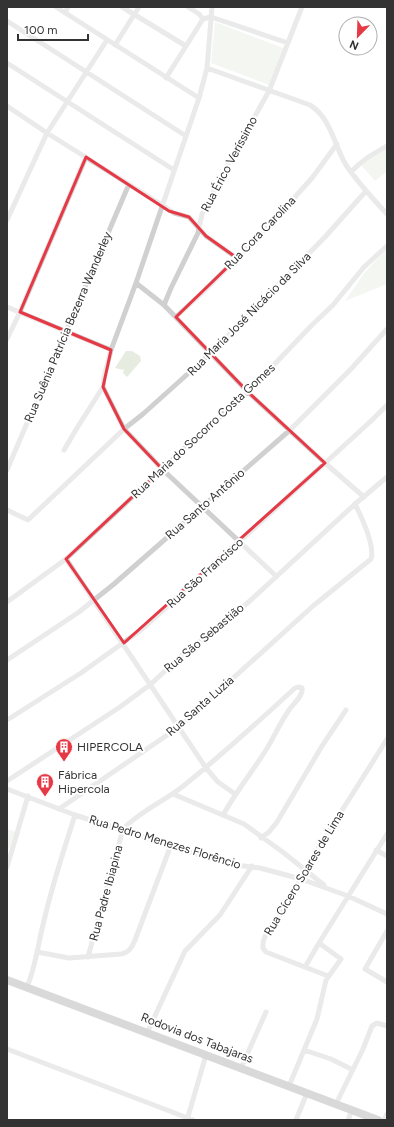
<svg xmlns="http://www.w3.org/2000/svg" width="394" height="1127" viewBox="0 0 394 1127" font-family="Figtree,sans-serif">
<rect width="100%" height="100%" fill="#fff"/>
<!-- green -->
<path fill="#e6ecdf" d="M 215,22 L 283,48 L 269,85 L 211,63 Z
M 387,148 L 387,171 L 375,181 L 361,165 Z
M 387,249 L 387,284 L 345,301 L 365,272 Z
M 126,351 L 132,351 L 140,356 L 141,361 L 127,377 L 123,373 L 124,370 L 115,368 Z
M 7,829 L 15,832 L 9,849 L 7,848 Z"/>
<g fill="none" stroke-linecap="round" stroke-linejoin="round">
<!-- minor -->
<path stroke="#d0d0d0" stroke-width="5" d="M 56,7 L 199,98
M 122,7 L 186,46
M 188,7 L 199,14 L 203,19
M 212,7 L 207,68 L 199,98 L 136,283 L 111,350 L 104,377 L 103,387 L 124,429 L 162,469 L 276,576
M 65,13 L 68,7
M 7,21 L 186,136
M 115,45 L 139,7
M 7,63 L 174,170
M 207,68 L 310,105 C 331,118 334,145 346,165 C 358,183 373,199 387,214
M 166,78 L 203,19 L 211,17 L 288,43
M 7,106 L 47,133 L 162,205 L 174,213 L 189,217 L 206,236 L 237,258
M 351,172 C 362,160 373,154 387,146
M 7,220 L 47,133 L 107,40
M 136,283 L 164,305 L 248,392 L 325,463 L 364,497
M 164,305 L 171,288 L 198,233 L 202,214 L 221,177 L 269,91 L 302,7
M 7,307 L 111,350
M 176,317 L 204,291 L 269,226 L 312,178 L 337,144
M 7,339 L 20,312 L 86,157
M 64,450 L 77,428 L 103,387
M 7,470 L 129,184
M 7,510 L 28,520 L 124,429 L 143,414 L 211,353 L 325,237 L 366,191
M 66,559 L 206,768 L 218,782 L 235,794
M 7,602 L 66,559 L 189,444 L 248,392 L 312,325 L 333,305 L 364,267 L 387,246
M 7,660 L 79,612 L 114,584 L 290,430 L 351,369 L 387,329
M 7,720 L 81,673 L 141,630 L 203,575 L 372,420 L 387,405
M 7,781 L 120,707 L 151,684 L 181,656 L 223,624 L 252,599 L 355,504 L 387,477
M 7,789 L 75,815 L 219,861 L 236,865 L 260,868 L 301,879 L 348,896 L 387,914
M 173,794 L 244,824 L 284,853 L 324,885
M 59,809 L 179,727 L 313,606 L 371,559 C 375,546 361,516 355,504
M 261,838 L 269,832 L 277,822 L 322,746 L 346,710
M 376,850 L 387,856
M 7,867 L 28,796
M 387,931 L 365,969 L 387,982
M 37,952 L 69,958 L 121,954 C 129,953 132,947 135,940 L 171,845
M 88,957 L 123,829 C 140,811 163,802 182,787 C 221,756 258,722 295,688 L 298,687 L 302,688 C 304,695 293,704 289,710 C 280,723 274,737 266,750 C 252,772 236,792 223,815
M 305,967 L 319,943
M 328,976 L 266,952 L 263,948 C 261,933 279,919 286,906 C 295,889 304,872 314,855 C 338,816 363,778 387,739
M 27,987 C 36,966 38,943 44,921 C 52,885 64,850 75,815
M 147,1033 L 185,951 L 220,915 L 252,866
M 7,1049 L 193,1120
M 304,1050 L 331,1059 L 353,1070
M 241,1068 L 266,1012
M 289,1086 L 317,1019 L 326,980 L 341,959 L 319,943 L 387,834
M 336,1104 L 363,1049 L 372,1026 L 377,1023 L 387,1026
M 187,1120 L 206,1055
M 296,1120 L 307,1093
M 348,1120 L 352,1110
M 384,1120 L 387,1114"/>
<!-- primary -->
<path stroke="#ababab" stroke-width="8" d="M 7,980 L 378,1120"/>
</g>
<!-- marked area -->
<path d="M0 0H394V1127H0ZM 86,157 L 169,211 L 189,217 L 206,236 L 237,258 L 176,317 L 248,392 L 325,463 L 124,643 L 66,559 L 162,469 L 124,429 L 103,387 L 111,350 L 20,312 Z" fill="#fff" fill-opacity=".55" fill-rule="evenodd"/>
<path fill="none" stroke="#e63946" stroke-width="3" stroke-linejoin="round" d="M 86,157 L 169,211 L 189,217 L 206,236 L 237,258 L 176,317 L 248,392 L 325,463 L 124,643 L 66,559 L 162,469 L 124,429 L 103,387 L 111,350 L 20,312 Z"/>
<!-- icons -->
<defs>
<g id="building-pin" transform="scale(0.9)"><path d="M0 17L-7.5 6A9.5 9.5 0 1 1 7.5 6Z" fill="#e63946" stroke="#fff"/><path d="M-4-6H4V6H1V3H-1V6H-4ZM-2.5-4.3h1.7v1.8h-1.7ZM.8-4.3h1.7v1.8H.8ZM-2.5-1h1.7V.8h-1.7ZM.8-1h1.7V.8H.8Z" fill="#fff"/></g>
</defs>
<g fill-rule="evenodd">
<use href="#building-pin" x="64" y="747"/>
<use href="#building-pin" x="45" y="782"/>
</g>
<g text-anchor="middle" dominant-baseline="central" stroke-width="4" stroke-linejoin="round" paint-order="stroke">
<!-- street labels -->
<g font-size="12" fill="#333" stroke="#fff">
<text transform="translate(229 164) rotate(-62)">Rua Érico Veríssimo</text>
<text transform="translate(260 233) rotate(-46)">Rua Cora Carolina</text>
<text transform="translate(249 314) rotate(-45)">Rua Maria José Nicácio da Silva</text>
<text transform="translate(68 327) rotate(-67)">Rua Suênia Patrícia Bezerra Wanderley</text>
<text transform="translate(203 431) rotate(-43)">Rua Maria do Socorro Costa Gomes</text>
<text transform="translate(205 504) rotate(-41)">Rua Santo Antônio</text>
<text transform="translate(205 573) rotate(-42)">Rua São Francisco</text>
<text transform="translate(204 638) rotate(-40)">Rua São Sebastião</text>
<text transform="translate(200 706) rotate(-41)">Rua Santa Luzia</text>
<text transform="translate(165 842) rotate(17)">Rua Pedro Menezes Florêncio</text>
<text transform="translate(304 873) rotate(-59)">Rua Cícero Soares de Lima</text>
<text transform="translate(106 893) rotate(-75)">Rua Padre Ibiapina</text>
<text transform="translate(197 1038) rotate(21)">Rodovia dos Tabajaras</text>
</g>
<!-- poi labels -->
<g font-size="12" fill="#333" stroke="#fff" text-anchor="start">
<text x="77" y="747">HIPERCOLA</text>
<text x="58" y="775">Fábrica<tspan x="58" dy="14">Hipercola</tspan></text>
</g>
</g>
<!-- border -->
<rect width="394" height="1127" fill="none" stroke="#333333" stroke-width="16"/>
<!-- north arrow -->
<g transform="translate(358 36) rotate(203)"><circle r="19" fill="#ffffff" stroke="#adadad"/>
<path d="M0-3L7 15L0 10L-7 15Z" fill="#e63946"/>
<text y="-6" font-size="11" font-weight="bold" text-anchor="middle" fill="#333333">N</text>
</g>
<!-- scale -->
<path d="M18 34v6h70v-6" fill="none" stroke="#333333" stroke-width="2"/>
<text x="24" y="34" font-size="12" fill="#333333" stroke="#ffffff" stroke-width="3" paint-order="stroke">100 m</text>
</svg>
